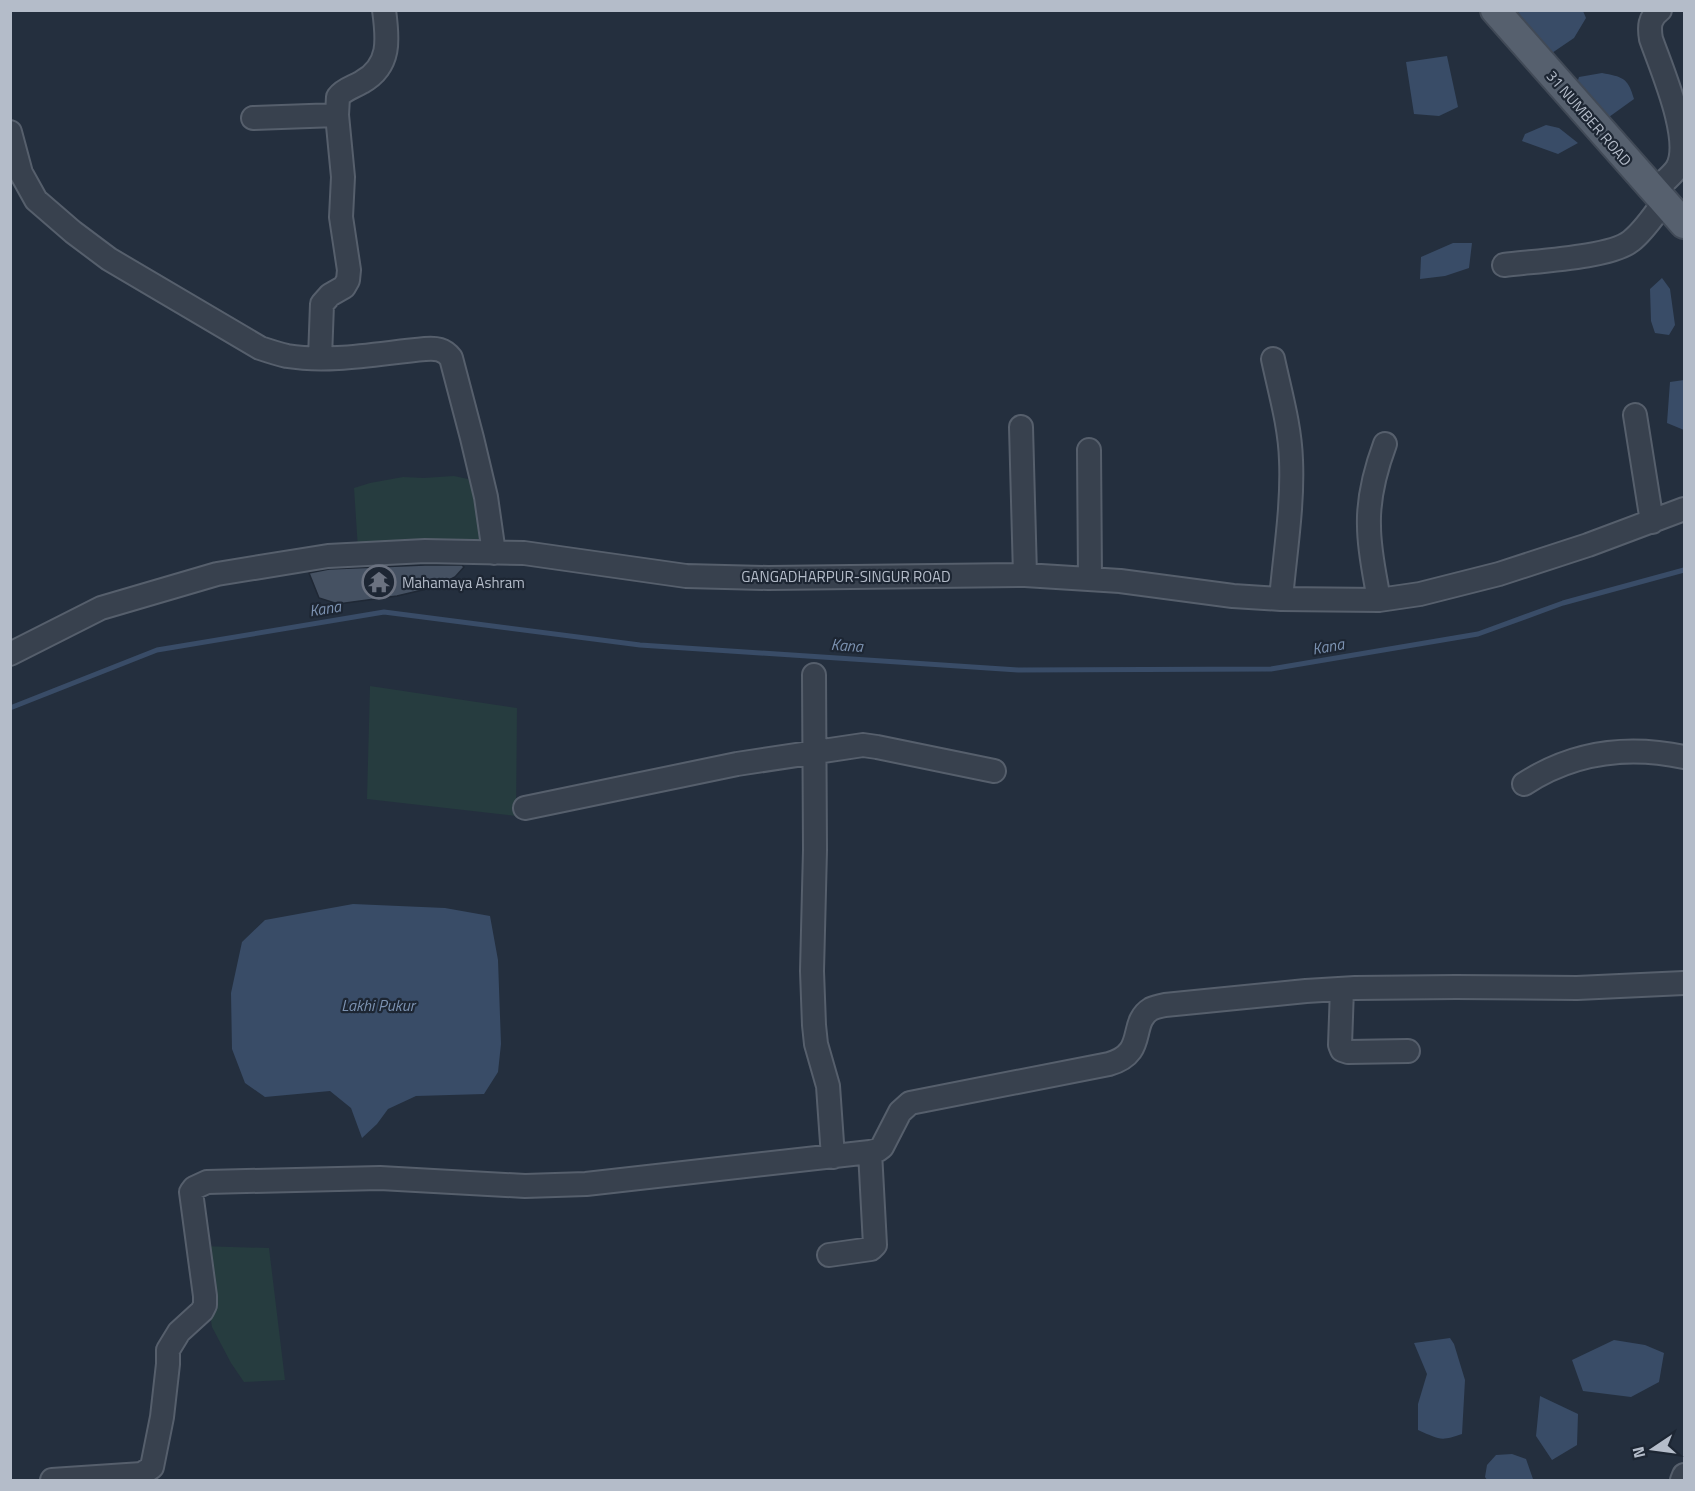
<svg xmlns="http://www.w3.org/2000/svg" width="1695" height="1491" viewBox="0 0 1695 1491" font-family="'Titillium Web',sans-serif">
<rect width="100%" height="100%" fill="#242f3e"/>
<!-- green -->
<path fill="#263c3f" d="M 454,476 L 468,479 L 485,515 L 487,547 L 358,549 L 354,488 L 370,483 L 403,477 L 424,478 Z
M 370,686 L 517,708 L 516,816 L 367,799 Z
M 199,1246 L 269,1248 L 285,1380 L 244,1382 L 231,1363 L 212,1327 Z"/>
<!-- water -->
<path fill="#394c67" d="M 1519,10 L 1583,11 L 1586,18 L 1574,38 L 1549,55 L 1518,12 Z
M 1447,56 L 1458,107 L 1439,116 L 1414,114 L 1406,62 Z
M 1602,73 C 1622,77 1628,77 1634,99 L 1609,117 L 1575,89 L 1579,77 Z
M 1546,125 L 1559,128 L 1578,143 L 1558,154 L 1522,141 L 1525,134 Z
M 1453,243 L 1472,243 L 1469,268 L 1445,276 L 1420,279 L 1421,257 Z
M 1662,278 L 1670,289 L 1675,325 L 1669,335 L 1655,333 L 1651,321 L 1650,289 Z
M 1684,380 L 1684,430 L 1667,423 L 1670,382 Z
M 353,904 L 445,908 L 490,916 L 498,960 L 501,1044 L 498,1072 L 484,1094 L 416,1096 L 388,1109 L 377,1124 L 362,1138 L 351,1108 L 330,1091 L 265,1097 L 245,1083 L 232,1049 L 231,993 L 242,942 L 265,920 Z
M 1450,1338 L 1454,1344 L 1465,1380 L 1462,1434 C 1440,1442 1439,1439 1418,1430 L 1418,1404 L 1427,1374 L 1414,1343 Z
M 1614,1340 L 1645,1345 L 1664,1353 L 1659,1382 L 1631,1397 L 1583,1391 L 1572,1360 Z
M 1540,1396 L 1578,1414 L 1577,1445 L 1552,1460 L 1536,1436 Z
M 1512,1454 L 1526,1459 L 1533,1479 L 1531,1480 L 1487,1480 L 1485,1477 L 1487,1465 L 1496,1455 Z"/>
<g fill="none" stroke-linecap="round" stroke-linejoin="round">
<!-- stream -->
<path stroke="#394c67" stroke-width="5" d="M 10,708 L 157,650 L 384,612 L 640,645 L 1018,670 L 1271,669 L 1478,634 L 1563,603 L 1684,570"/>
</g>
<!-- building -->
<path fill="#455162" stroke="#1f2835" stroke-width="1.5" d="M 425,565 L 462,565 L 464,567 L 455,577 L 435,587 L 397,596 L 338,604 L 319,598 L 309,573 L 329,569 Z"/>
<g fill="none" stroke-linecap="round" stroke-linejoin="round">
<!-- minor casing -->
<g stroke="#565f6c" stroke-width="26">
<path id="minor" d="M 253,118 L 337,115
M 10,132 L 21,173 L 36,200 L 73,232 L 109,259 L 260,348 C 269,351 278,354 287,356 C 332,363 380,353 425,349 C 436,348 444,349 451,358 L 472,438 L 486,497 L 494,553
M 1654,191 C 1661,184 1672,176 1677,168 C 1693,140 1661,68 1651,39 C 1649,27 1649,18 1660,10
M 1504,265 C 1533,261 1610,258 1631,241 C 1644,231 1654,215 1664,202
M 320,358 L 322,304 L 330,295 L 344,287 L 348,280 L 349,270 L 341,217 L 343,177 L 337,115 L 338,97 C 344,89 354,87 362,82 C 391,66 388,39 384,10
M 1273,359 C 1280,392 1290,426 1291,460 C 1293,506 1285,553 1281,599
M 1635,415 L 1652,522
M 1021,427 L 1025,575
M 1089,450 L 1090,579
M 1379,600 C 1375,576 1369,551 1369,526 C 1368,498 1375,471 1385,444
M 10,654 L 101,608 L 217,574 L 328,556 L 425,551 L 524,553 L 686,576 L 768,578 L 1025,575 L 1120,581 L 1233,596 L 1281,599 L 1379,600 L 1420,594 L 1499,574 L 1588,545 L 1684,509
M 814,675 L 815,850 L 812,971 L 814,1025 L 816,1044 L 828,1086 L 833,1157
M 1524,784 C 1573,752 1627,745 1684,757
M 525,808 L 737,764 L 863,745 L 877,747 L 994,771
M 1342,989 L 1340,1045 L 1342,1050 L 1348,1052 L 1408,1051
M 829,1255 L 871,1249 L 875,1245 L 870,1152
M 52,1480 L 142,1474 L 152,1467 L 162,1417 L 168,1364 L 168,1350 L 179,1332 L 202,1311 L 205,1305 L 205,1296 L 191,1192 L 194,1188 L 207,1182 L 380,1178 L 525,1186 L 586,1184 L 870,1152 L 878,1150 L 882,1147 L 900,1112 L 910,1103 L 1109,1064 C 1148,1053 1128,1023 1151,1009 C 1155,1007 1160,1006 1165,1005 L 1306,991 L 1355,988 L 1456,987 L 1577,988 L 1684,983
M 1682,1480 L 1684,1475"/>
</g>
<!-- major casing -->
<g stroke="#414a57" stroke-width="32">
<path id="major" d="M 1495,10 L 1684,224"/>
</g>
<!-- minor -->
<use href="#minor" stroke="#38414e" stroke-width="22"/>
<!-- major -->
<use href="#major" stroke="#56606e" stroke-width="28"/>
</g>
<!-- icons -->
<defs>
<g id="temple-ring" transform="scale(1.725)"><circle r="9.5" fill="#1d2633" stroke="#6b7280" stroke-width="1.5"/><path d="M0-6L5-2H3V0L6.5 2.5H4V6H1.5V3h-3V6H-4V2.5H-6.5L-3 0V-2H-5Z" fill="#6b7280"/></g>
</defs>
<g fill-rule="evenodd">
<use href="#temple-ring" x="379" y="582"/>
</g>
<g text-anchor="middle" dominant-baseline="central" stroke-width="4.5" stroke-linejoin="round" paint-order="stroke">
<!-- street labels -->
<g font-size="15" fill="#b4bcc9" stroke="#1d2633">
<text transform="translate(1589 118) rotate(49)">31 NUMBER ROAD</text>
<text x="846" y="576">GANGADHARPUR-SINGUR ROAD</text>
</g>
<!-- poi labels -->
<g font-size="15" fill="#b4bcc9" stroke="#1d2633" text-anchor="start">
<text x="402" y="582">Mahamaya Ashram</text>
</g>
<!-- water labels -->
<g font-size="16" font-style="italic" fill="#7c92b1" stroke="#1d2633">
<text transform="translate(325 608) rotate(-9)">Kana</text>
<text transform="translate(847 645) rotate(4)">Kana</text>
<text transform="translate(1328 646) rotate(-10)">Kana</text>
<text x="378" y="1005">Lakhi Pukur</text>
</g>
</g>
<!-- border -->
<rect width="1695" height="1491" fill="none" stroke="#b4bcc9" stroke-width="24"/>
<!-- north arrow -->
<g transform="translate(1653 1449) rotate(257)" stroke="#1d2633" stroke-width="4.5" paint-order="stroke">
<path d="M0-4.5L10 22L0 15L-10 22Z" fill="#b4bcc9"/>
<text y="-9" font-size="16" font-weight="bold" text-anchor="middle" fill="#b4bcc9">N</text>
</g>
</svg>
